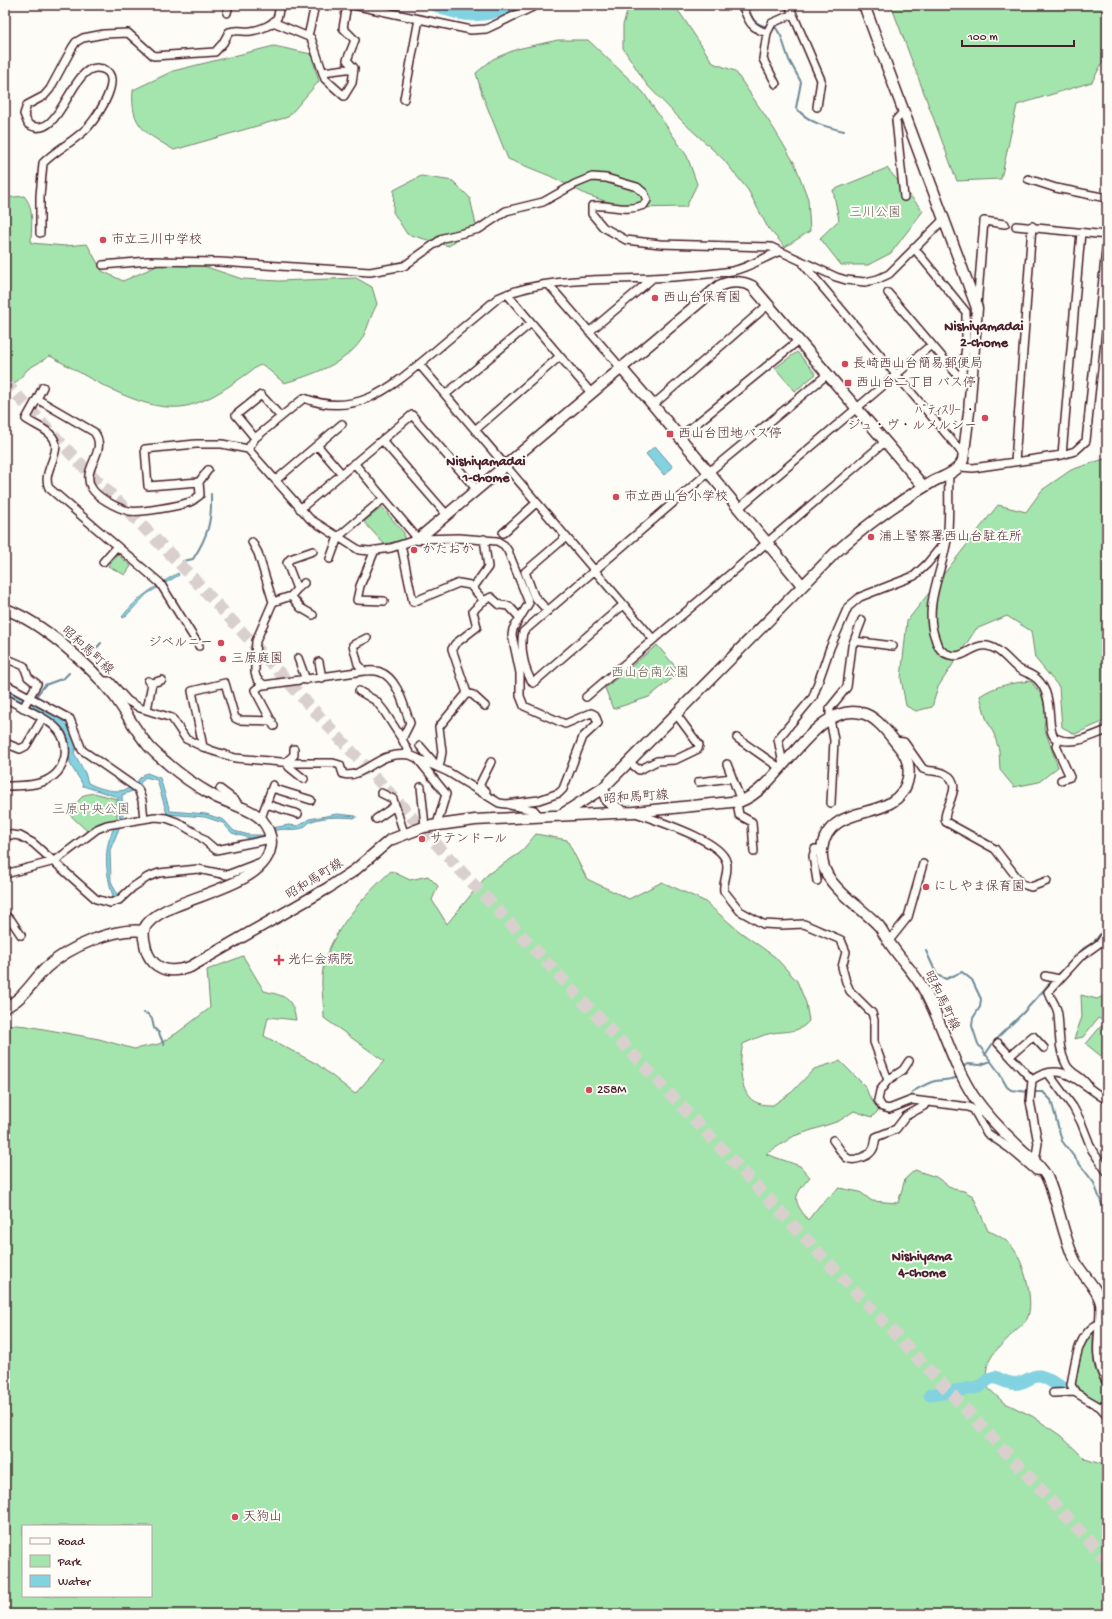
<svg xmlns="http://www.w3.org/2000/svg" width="1112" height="1619" viewBox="0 0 1112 1619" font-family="'Gochi Hand','Klee One',sans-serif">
<rect width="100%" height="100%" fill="#fdfcf7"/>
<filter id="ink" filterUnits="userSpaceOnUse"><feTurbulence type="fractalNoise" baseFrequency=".025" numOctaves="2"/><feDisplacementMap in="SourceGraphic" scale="8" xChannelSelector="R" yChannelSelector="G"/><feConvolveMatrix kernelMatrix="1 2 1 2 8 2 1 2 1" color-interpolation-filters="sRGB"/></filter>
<g filter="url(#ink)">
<!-- green -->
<path fill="#a4e5ae" stroke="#77826c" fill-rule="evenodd" d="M 629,5 L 672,5 L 680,13 L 713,63 L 735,71 L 774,129 L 795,164 L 808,199 L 810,231 L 785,247 L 768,228 L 748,190 L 723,159 L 683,122 L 647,85 L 623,48 L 623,25 Z
M 891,5 L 1107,5 L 1107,54 L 1092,82 L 1017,105 L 1001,179 L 957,181 Z
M 558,40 L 588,40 L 643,92 L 687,156 L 697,184 L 686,207 L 626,208 L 587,195 L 550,176 L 508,159 L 482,94 L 476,73 L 493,59 L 517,49 Z
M 274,46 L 311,54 L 319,81 L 288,117 L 174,150 C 146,133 130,127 133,90 L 173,71 Z
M 887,168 L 923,211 L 891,253 L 868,265 L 841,265 L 820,238 L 839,220 L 833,190 Z
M 421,176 L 453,181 L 470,198 L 476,225 L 449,246 L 407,234 L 393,212 L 394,190 Z
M 24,196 C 35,208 31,228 31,243 L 65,246 L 87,244 L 102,271 L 123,281 L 177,257 L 242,279 L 279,281 L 356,278 L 372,287 L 377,304 C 371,315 369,324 364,335 C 351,362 310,376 284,383 L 263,365 L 258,366 C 235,382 208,404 180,407 C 138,411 86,375 50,356 L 28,369 L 5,395 L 5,198 Z
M 797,352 L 816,374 L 795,391 L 775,368 Z
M 1107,458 L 1107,720 L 1075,734 L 1062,727 L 1059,687 L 1035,658 L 1031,631 L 1007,616 L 976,629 L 938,687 L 932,707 L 916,711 L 906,706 L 901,678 L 907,621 L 998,505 L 1026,512 L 1042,490 L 1071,470 Z
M 382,507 L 404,533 L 404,540 L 384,544 L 364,522 Z
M 117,554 L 131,566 L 125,575 L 108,566 Z
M 657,645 L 680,672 L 649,697 L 613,709 L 605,688 Z
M 1031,681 L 1042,696 L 1046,714 L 1044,727 L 1058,767 L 1039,782 L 1014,787 L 1000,770 L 999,750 L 994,734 L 986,718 L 980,696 C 996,685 1012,683 1031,681 Z
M 94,793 L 117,799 L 117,819 L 99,823 L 87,831 L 67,812 L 84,795 Z
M 536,834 L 567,840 L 587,879 L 629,899 L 662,882 L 704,901 L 739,931 L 775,957 L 797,981 L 806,1003 L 809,1021 C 799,1033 787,1031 772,1033 C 762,1035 752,1040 743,1044 C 739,1060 738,1097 758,1103 C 762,1105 769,1105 773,1105 L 792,1092 L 814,1069 L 840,1061 L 865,1086 L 870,1098 L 879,1110 L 872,1117 L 854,1111 L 839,1121 L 794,1136 L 766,1154 L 800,1166 L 810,1177 C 793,1197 792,1199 808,1220 L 820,1205 L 839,1188 L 860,1192 L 872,1201 L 898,1203 L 905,1179 L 915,1170 L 936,1177 L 953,1189 L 964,1191 L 973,1196 L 988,1231 C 997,1234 1007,1240 1013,1248 C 1024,1262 1035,1302 1027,1319 C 1025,1323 1019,1327 1016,1330 C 997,1351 984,1355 986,1386 L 1003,1402 L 1032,1416 L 1061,1436 L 1085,1459 L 1107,1466 L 1107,1614 L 5,1614 L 5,1024 L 27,1026 L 99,1039 L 134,1049 L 159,1044 L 177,1033 L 210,1008 L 207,970 L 243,956 L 264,991 C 285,996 292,997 296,1020 L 268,1017 L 264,1036 L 317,1064 L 355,1094 L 384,1061 L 324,1018 C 324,1003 320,984 323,969 C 329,933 365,895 391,871 L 410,880 L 428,876 L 438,886 L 432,900 L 447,924 L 488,874 L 520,853 ZM 23,1526 L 151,1526 L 151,1596 L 23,1596 Z
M 1107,994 L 1107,1023 L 1098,1018 L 1083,1037 L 1074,1039 L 1082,1017 L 1081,995 L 1097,999 Z
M 1101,1026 L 1107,1029 L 1107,1061 L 1086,1044 Z
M 1093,1333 C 1093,1355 1091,1373 1107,1389 L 1107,1402 L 1101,1404 L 1080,1391 L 1075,1383 L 1084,1343 Z"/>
<!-- water -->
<path fill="#83d2e0" stroke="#6c8a98" d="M 655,446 L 673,467 L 664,475 L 646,454 Z
M 178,573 L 179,575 L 147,594 L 124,618 L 122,617 C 137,597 156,586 178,573 Z
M 5,686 L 69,721 L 77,746 L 74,753 L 85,773 L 88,783 C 100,789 119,795 131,787 C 137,784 140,775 147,773 L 160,778 L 170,811 L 206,814 L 224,820 L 234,831 L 249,835 L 263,835 L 264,838 L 249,838 L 232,833 L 223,823 L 205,817 L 167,814 L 157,780 L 145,777 L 135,790 L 122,795 L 123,819 L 110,850 L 111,881 L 118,896 L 114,899 C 105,873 101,841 120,820 L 118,797 L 83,786 C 80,777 71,769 70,762 C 68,752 71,741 65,731 C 60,721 17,700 5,693 Z
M 337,814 L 356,816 L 356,818 C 342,817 326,816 312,821 C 307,823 304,829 298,829 C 290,830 282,828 273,831 L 272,828 L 289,825 L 298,826 L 309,819 Z"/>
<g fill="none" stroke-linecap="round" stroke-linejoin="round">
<!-- stream -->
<path stroke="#6c8a98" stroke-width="2" d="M 747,5 C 753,20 752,23 768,27
M 773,28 L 776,28 L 781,36 L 789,60 L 801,82 L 796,108 C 809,123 826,127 844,131
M 180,570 L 183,561 L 193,559 C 208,536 212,521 211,494
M 86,660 L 101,643
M 34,699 L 45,685 L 64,678 L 69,673
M 926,951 L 937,975 L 946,979 L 962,972 L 972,980 L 981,999 L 980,1007 L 973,1018 L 972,1026 L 978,1044 L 998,1071 L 1007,1087 L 1011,1090 L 1029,1092
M 1056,977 L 1084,948 L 1094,942 L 1107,926
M 144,1013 L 148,1014 L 152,1019 L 154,1028 L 159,1033 L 164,1045
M 998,1037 L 1022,1014 L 1053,980
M 985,1055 L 993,1043
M 962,1067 L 968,1064 L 980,1065 L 991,1061
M 1033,1092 L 1043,1092 L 1051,1100 L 1062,1141 L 1094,1183 L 1107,1218
M 911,1097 L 912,1092 C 919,1088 927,1083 935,1081 C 943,1079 950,1081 958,1077"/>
<!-- river -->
<path stroke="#83d2e0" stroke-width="13" d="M 436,5 C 464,18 485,18 512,5
M 930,1395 L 979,1387 L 989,1379 L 995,1377 C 1004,1381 1013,1386 1022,1382 C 1029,1380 1032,1375 1040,1376 C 1049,1378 1058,1387 1068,1390"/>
<!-- highway-tunnel -->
<path stroke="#d9d0ce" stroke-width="12" stroke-dasharray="12 6" stroke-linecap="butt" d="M 5,382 L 73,456 L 181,565 L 462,872 L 1107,1560"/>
<!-- street casing -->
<g stroke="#4a1f2b" stroke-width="10">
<path id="street" d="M 353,5 L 471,30 L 486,29 L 537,5
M 742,5 C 749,21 749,27 767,33 L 772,23 L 793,14
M 789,5 L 821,80 L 817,107
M 227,13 L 229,5
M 273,22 L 311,38 L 325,79 L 344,96 L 352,83 L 354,68 L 347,60 L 355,40 L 343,28 L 347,5
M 309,32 L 315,5
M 767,33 L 763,59 L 776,84
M 323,72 L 354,68
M 404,99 L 419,19
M 903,112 L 896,120 L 904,197
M 1028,179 L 1056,188 L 1107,198
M 1016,226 L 1107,235
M 40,233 L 40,196 L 43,163 C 57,149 75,141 88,127 C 98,116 129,70 97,68 C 70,67 60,144 28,124 L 24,114 L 27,105 L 44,96 L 50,89 L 72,48 L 76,42 L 83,38 L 104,34 L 128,33 L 154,56 L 215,52 L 223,43 L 229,32 C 237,29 244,32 251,31 C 259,30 273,25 277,18 C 279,14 279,9 279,5
M 103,265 L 148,261 L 220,262 L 370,272 L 404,266 L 443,238 L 479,229 L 506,211 L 543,202 L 575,184 L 592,177 L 606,178 L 637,187 L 644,193 L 647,200 L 644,205 C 625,213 612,204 592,206 L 592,214 L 603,227 L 626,240 L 660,244 L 771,247 L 836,277 L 846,280 L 865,282 L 878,279 L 889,274 L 944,219
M 804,265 L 964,455
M 549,285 L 621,368
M 888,293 L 960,378 L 962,375 L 966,347 L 966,312 L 914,248
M 507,294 L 592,394
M 977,306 L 984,221 L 1005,224
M 589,332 L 653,278
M 419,364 L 653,639
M 446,394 L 531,323
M 37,399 L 43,387
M 653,405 L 769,304
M 475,430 L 559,357
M 680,437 L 799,340
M 255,438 L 236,415 L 261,395 L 280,416
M 382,440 L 447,515
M 317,445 L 342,474
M 248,449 L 255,438 L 304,398 C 359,420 396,383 435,351 C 456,333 477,316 498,298 C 539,278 605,280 651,278 C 677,277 706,275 732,271 C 748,268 765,257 780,251
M 1062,455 L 1081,232
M 1015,462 L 1032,226
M 354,463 L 418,539
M 960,467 L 973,468 L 1062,455 L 1075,451 L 1086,441 L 1107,240
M 949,474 C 948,495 950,519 947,540 C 942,573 923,605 935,638 C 937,646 941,653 950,655 C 962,659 970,648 981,646 C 995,643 1007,659 1016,667 C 1022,672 1031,673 1037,679 C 1056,697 1045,729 1055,738 C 1073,746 1089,737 1107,730
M 276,480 L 342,424
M 199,482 L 208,470
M 739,508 L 931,345
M 300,509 L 412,415 L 476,489
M 503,533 L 536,503
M 252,542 L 258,553 L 273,602 L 256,641 L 255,655 L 255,673 L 257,679 L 264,685 L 364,671 C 369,671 375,670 380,672 C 398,678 404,707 410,723 L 402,739
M 401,545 L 413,602 L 459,583 L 470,585 L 484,601
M 375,550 L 360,586 L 357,600 L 384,601
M 330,559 L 338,537 L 383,499
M 103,562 L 117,546
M 473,588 L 488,567 L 484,539
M 297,589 L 304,583
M 291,596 L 301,608 L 313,615
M 273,602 L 291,596 L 297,589 L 287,563 L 290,559 L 313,551
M 623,605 L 533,683 C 524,671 520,647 523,632 L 709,472 L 828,374
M 548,611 L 534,596 L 525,572 L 566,537
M 854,641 L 893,646
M 199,646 L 160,583 L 49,488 C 40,470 67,450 50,434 C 44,428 33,424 26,419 L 37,399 L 94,432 C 109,451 81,468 91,487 C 97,498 117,508 129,511 C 140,513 179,506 190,502 C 193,501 197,497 200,495 L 199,482 L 148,486 L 145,449 L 196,444 L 222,444 L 248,449 L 310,519 L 359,550 L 370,551 L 391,548 L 418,539 L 459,538 L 497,541 L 504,545 L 508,551 L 529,603 L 513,629 L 512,635 L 520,673 L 520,696 L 524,706 L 565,724 L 591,713 L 595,715 L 598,723 L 583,737 L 563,789 L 559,793 L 539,800 L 506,804 L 499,803 L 448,772 L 410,755 L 402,739 L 384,711 L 376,701 L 359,691
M 5,658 L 24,666 L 28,677 L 37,684 L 23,708
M 298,658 L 306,680
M 319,662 L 322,678
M 364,671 L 358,664 L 353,645 L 367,638
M 102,681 L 110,681 L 128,701 L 140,708 L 172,718 L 186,739 L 210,750 L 235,758 L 293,763 L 333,763 L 340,765 L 343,774 C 357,779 374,761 387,757 C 395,754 402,754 410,755
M 148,681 L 152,683 L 162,680
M 5,684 L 70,719 L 82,750 L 138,789 L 142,800 L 144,819
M 263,684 L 255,690 L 274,726
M 467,693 L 473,695 L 485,706
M 586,697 L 886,441
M 5,698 C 20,707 47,717 58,730 C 64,737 66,747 65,756 C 59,786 29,786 5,786
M 147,710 L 152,683
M 737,738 L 780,768
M 1058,739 L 1056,746 L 1070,777 L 1061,780
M 894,741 L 904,742 L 923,769 C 930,772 938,770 945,774 C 967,784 940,811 946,822 L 995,849 L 1022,884 L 1031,887 L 1047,881
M 5,743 L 20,749 L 26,746 L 42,719
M 420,746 L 437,766
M 203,747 L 192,691 L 225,683 L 235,718 L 239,720 L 272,721
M 294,749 L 294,755 L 286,762 L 289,767 L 304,779
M 417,758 L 446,794 L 437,824
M 629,762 L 639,770 L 657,761 L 675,760 L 698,749 L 699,745 L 676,714
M 727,764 L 741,801
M 783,764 L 778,739 L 813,697 L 830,648 L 848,607 L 860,597 L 914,576 L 927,564 L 944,543
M 439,768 L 442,752 L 439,727 L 467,693 L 452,649 L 455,644 L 477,627 L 473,611 L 482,602 L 491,597 L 500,605 L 509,606 L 520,618
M 698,782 L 732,778
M 421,787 L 425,826
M 272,788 L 311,800
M 220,789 L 236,801 L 237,804
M 486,791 L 479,786 L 491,762
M 381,793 L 393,799 L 404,833
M 737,802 L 739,815 L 752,822 L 754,852
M 831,803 L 834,740 L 830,719 L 830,708 L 847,687 L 852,646 L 862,620
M 266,804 L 298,814
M 510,805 L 534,810 L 539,816
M 636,813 C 657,821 720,840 726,861 C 730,871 722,882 724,891 L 740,911 L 763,924 L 782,925 L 804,924 L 841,940 L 846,952 L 842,967 L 846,982 L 850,991 L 872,1013 L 874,1020 L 874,1042 L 888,1080 L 880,1091 L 878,1100 L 882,1107 L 889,1109 L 912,1100 L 969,1107 L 974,1110 L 987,1133 L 1009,1148 L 1036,1171 L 1044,1172
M 261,818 L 273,785
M 376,819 L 395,806
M 5,834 L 20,836 L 33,843 L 96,899 L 110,903 L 119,900 L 133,887 L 148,877 L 159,873 L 198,869 L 227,875 L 261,862
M 5,874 L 55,861 L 97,829 L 107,825 L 155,817 L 166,818 L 177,822 L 197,834 L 216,850 L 271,839
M 817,881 L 813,856 L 815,849 L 821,850
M 5,916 L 11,920 L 21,935
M 888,942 L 908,917 L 923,864
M 1045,976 L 1059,979
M 998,1043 L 1032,1080
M 1010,1056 L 1033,1036 L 1044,1048
M 1048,1073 L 1073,1107 L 1081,1122 L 1092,1150 L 1107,1172
M 888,1080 L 903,1070 L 909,1061
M 1088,1086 C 1083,1076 1070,1074 1066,1064 C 1058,1049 1060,1032 1058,1015 C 1058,1007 1051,999 1048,992 L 1080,957 L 1101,942 L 1107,931
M 833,1140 C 837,1145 842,1154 847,1158 C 854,1162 870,1156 873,1149 C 875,1146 875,1141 876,1137 L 896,1129 L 906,1116 L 924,1106 L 926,1102
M 1035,1162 L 1038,1143 L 1030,1101 L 1032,1080 C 1063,1058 1082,1086 1107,1100
M 1100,1323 C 1077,1333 1075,1363 1071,1385 L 1076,1393 L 1100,1407 L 1107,1405
M 1053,1393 L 1075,1392
M 1100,1407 L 1107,1415"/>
</g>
<!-- secondary casing -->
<g stroke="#4a1f2b" stroke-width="13">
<path id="secondary" d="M 621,368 L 653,405 L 802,585
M 418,539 L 719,286 C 729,281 742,281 752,286 L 924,487
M 5,609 C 42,622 91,666 115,697 C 126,712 135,730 147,744 C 152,751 160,757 167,763 C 180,775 198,787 214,796 C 227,803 253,809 262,820 C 267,826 271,835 271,842 C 270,893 159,895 144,929 C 143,934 144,940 145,944 C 146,951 149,958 154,963 C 165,973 177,971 190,967 L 328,888 L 355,870 L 390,840 L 424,827 L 475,820 L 634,812 L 741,801 C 781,787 816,697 865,714 C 879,719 891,737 900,748 C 914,765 911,791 890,803 C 875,812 855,812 839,822 C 818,835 817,863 832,882 C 845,899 864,910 879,926 C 883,931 885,937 889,942 C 900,959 914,972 924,990 C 943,1024 952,1064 974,1097 C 986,1114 1001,1130 1017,1145 C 1027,1155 1040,1164 1047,1177 C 1059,1204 1062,1234 1075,1261 C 1082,1275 1097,1287 1101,1303 C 1102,1309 1101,1316 1101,1322 C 1099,1343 1096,1362 1107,1380
M 623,812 L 607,801 L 603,788 L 835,553 C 865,526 899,501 934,481 C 945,476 959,471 963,460 L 969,412 L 977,308 L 864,5
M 561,815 L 603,788
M 5,1007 C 23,1000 33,980 47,967 C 69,947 114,927 144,931"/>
</g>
<!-- street -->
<use href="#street" stroke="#fdfcf7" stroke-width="7"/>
<!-- secondary -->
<use href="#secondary" stroke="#fdfcf7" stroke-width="10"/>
</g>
</g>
<!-- markers -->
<g fill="#d1495b" stroke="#fdfcf7" stroke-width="1.5">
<circle cx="103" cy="240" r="4"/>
<circle cx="655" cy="298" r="4"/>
<circle cx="845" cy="364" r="4"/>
<rect x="844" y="379" width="8" height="8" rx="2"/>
<circle cx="985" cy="418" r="4"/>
<rect x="666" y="430" width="8" height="8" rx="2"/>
<circle cx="616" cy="497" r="4"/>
<circle cx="871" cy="537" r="4"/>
<circle cx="414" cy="550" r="4"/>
<circle cx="221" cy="643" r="4"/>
<circle cx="223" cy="659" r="4"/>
<circle cx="422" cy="839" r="4"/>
<circle cx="926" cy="887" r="4"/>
<path d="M277 954h4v4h4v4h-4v4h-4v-4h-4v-4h4z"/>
<circle cx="589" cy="1090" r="4"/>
<circle cx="235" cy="1517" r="4"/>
</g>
<g text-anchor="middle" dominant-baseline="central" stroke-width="4" stroke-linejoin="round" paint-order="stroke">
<!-- park labels -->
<g font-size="13" fill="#655a52" stroke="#fdfcf7">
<text x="875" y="213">三川公園</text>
<text x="650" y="673">西山台南公園</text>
<text x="91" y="810">三原中央公園</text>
</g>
<!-- poi labels -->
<g font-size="13" fill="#4a1f2b" stroke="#fdfcf7" text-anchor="start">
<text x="111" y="240">市立三川中学校</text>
<text x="663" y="298">西山台保育園</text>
<text x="853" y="364">長崎西山台簡易郵便局</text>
<text x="856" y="383">西山台二丁目 バス停</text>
<text x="977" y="411" text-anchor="end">ﾊﾟﾃｨｽﾘｰ ・<tspan x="977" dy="15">ジュ・ヴ・ルメルシー</tspan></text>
<text x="678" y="434">西山台団地バス停</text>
<text x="624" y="497">市立西山台小学校</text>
<text x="879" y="537">浦上警察署西山台駐在所</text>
<text x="422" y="550">かたおか</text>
<text x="213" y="643" text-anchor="end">ジベルニー</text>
<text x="231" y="659">三原庭園</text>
<text x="430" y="839">サテンドール</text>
<text x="934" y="887">にしやま保育園</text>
<text x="288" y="960">光仁会病院</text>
<text x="597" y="1090">258M</text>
<text x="243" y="1517">天狗山</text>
</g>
<!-- street labels -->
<g font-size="13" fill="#4a1f2b" stroke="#fdfcf7">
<text transform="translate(87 651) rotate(42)">昭和馬町線</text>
<text transform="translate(636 798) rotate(-4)">昭和馬町線</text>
<text transform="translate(315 880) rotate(-32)">昭和馬町線</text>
<text transform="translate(941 1001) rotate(64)">昭和馬町線</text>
</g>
<!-- neighbourhood labels -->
<g font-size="14" font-weight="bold" fill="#4a1f2b" stroke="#fdfcf7">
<text x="984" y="327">Nishiyamadai<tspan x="984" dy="16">2-chome</tspan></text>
<text x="486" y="462">Nishiyamadai<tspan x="486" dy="16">1-chome</tspan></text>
<text x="922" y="1257">Nishiyama<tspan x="922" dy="16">4-chome</tspan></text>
</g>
</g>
<!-- margin -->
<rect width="1112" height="1619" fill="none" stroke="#fdfcf7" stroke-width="20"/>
<rect x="10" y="10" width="1092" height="1599" fill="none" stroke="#4a1f2b" stroke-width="1.5" filter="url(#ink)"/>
<!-- legend -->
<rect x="22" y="1525" width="130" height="72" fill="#fdfcf7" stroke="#b5a4a5"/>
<rect x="30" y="1538" width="20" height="6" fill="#fdfcf7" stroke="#b5a4a5"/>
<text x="58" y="1545" font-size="12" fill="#4a1f2b">Road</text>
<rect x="30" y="1555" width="20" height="12" fill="#a4e5ae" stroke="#b5a4a5"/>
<text x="58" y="1565" font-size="12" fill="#4a1f2b">Park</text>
<rect x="30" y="1575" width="20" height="12" fill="#83d2e0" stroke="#b5a4a5"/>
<text x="58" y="1585" font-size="12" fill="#4a1f2b">Water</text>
<!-- scale -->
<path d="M962 40v6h112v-6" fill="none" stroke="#4a1f2b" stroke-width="2"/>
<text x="968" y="40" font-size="12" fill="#4a1f2b" stroke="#fdfcf7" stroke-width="3" paint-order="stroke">100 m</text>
</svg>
